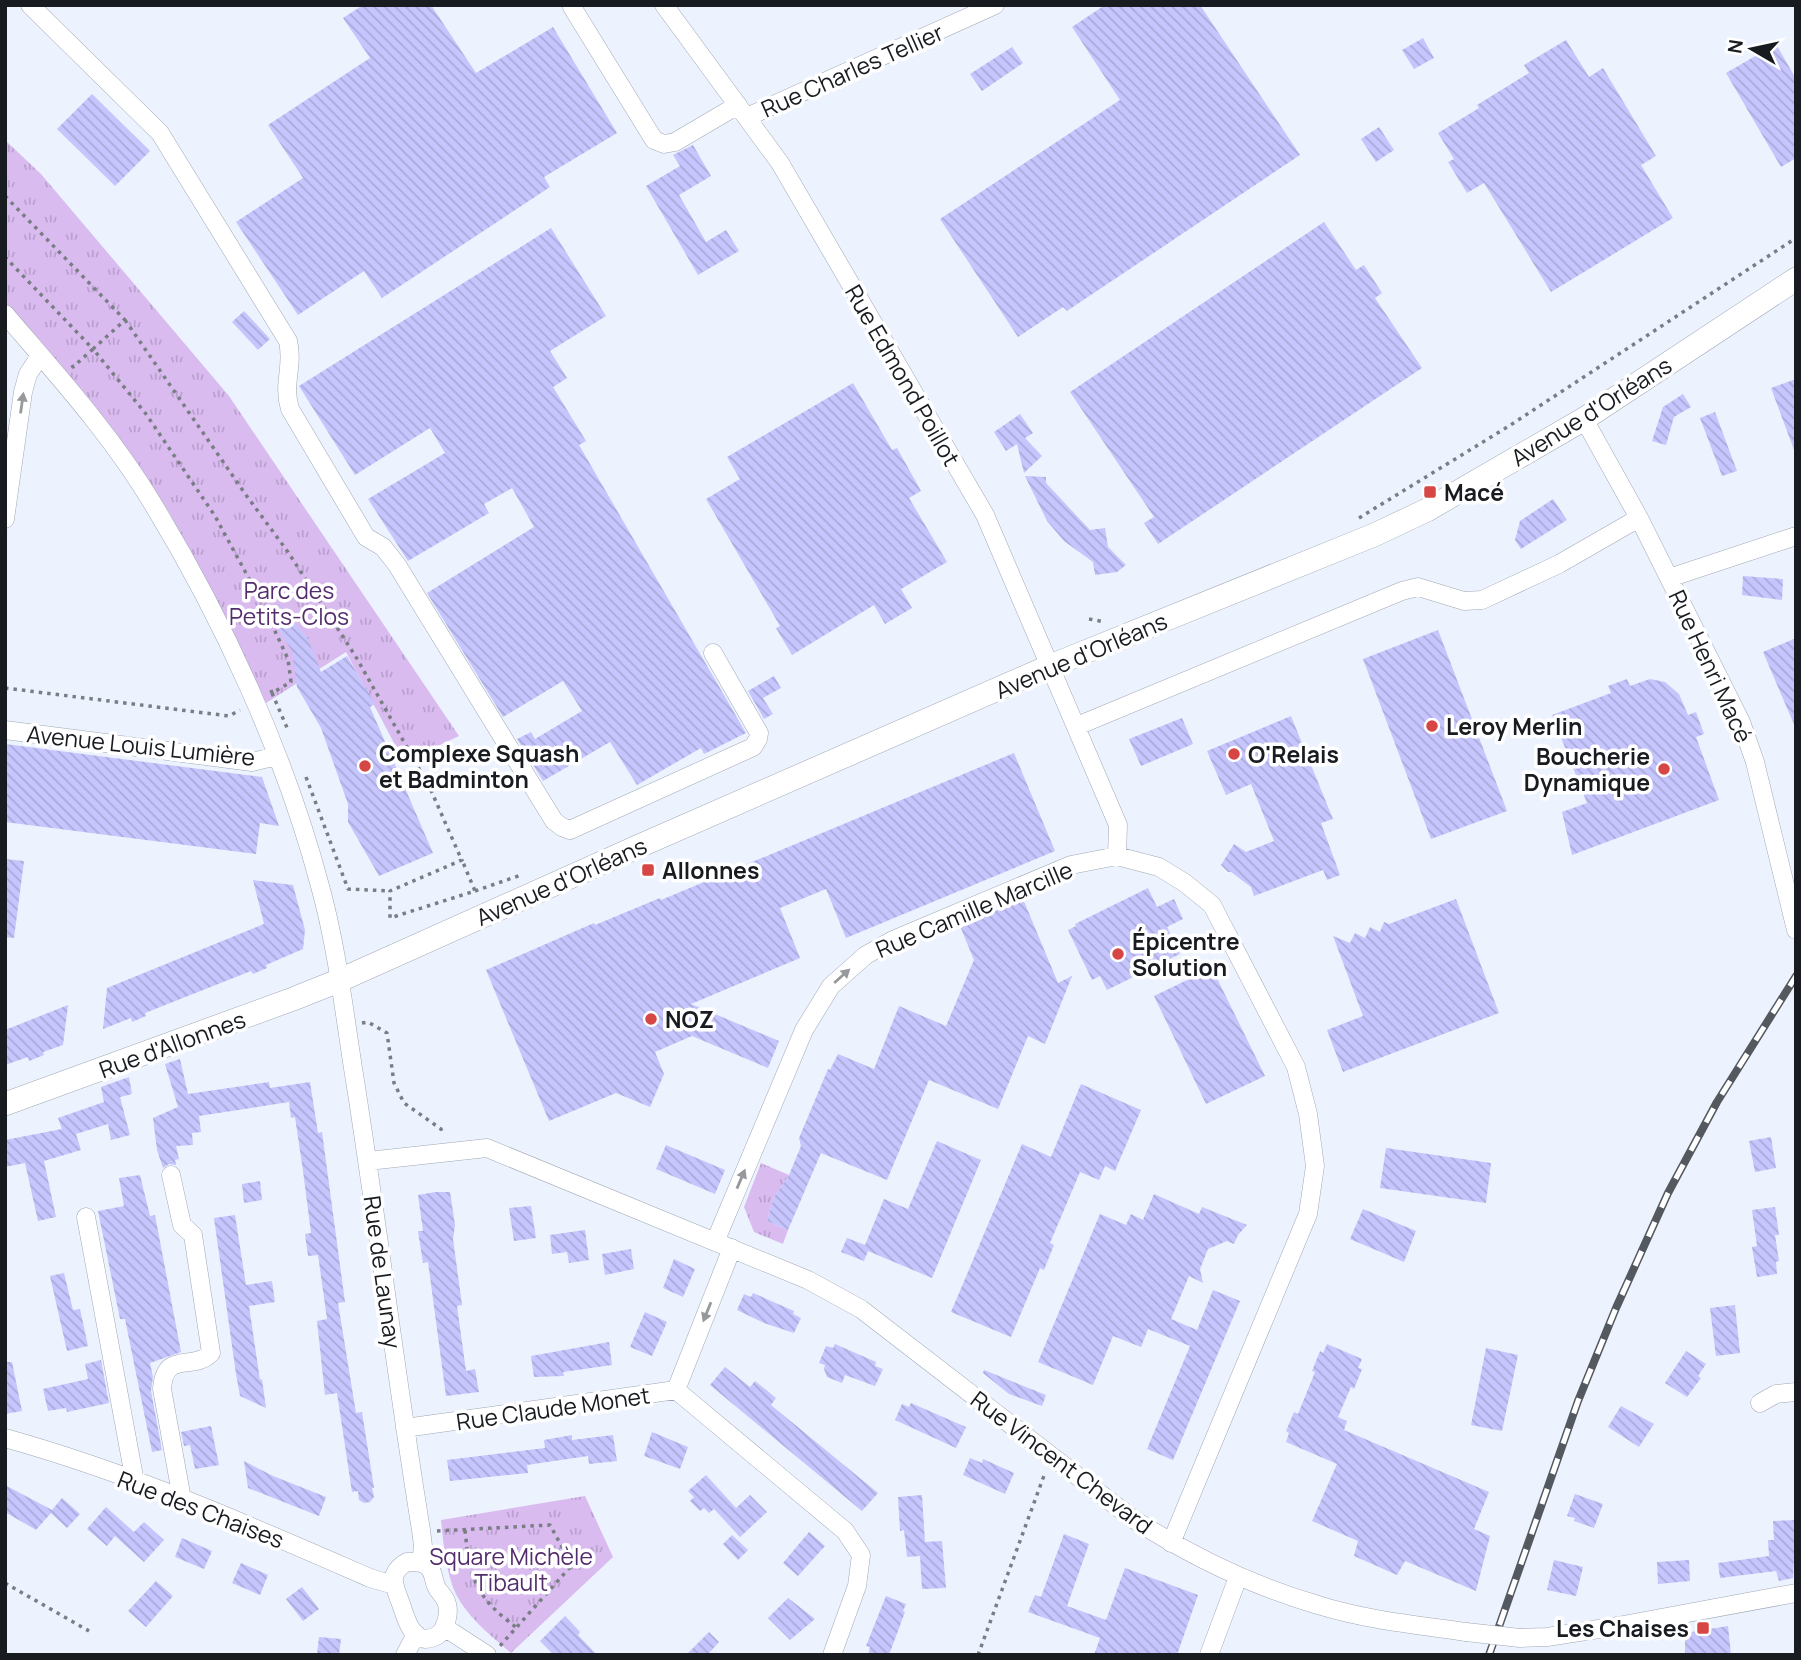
<svg xmlns="http://www.w3.org/2000/svg" width="1801" height="1660" viewBox="0 0 1801 1660" font-family="Manrope,sans-serif">
<defs>
<pattern id="grass-tufts" width="24" height="20" patternUnits="userSpaceOnUse" patternTransform="scale(1.75)"><rect width="24" height="20" fill="#d9bbf0"/><path d="M3 7l-1-3M5 7V3M7 7l1-3M15 17l-1-3M17 17v-4M19 17l1-3" fill="none" stroke="#baa0ce"/></pattern>
<pattern id="building-back-hatch" width="6" height="6" patternUnits="userSpaceOnUse" patternTransform="scale(1.75)"><rect width="6" height="6" fill="#c6c5fe"/><path d="M-1 5l2 2M0 0l6 6M5-1l2 2" fill="none" stroke="#a9a9d9"/></pattern>
</defs>
<rect width="100%" height="100%" fill="#ecf3fe"/>
<!-- grass -->
<path fill="url(#grass-tufts)" d="M 5,140 L 41,174 L 229,396 L 459,736 L 404,762 L 346,652 L 266,703 L 169,512 L 5,305 Z
M 761,1163 L 789,1175 L 774,1197 L 767,1221 L 788,1230 L 783,1244 L 754,1232 L 744,1207 Z
M 585,1496 L 613,1557 L 511,1653 C 489,1634 459,1611 451,1581 C 445,1562 443,1540 441,1520 Z"/>
<!-- building -->
<path fill="url(#building-back-hatch)" d="M 363,5 L 431,5 L 476,73 L 553,27 L 617,133 L 544,177 L 550,187 L 382,298 L 364,271 L 298,315 L 236,222 L 303,178 L 268,125 L 370,58 L 343,18 Z
M 1105,5 L 1200,5 L 1300,155 L 1067,311 L 1063,307 L 1018,337 L 940,219 L 1120,100 L 1072,27 Z
M 1423,38 L 1434,58 L 1414,69 L 1402,50 Z
M 1566,40 L 1589,77 L 1603,68 L 1656,156 L 1641,165 L 1673,218 L 1551,292 L 1484,183 L 1467,193 L 1448,162 L 1454,159 L 1438,133 L 1479,108 L 1477,105 L 1529,73 L 1524,65 Z
M 1776,44 L 1796,79 L 1796,158 L 1781,167 L 1726,73 Z
M 1012,47 L 1023,63 L 982,91 L 970,74 Z
M 92,94 L 150,151 L 115,186 L 57,129 Z
M 1379,127 L 1394,150 L 1376,162 L 1361,139 Z
M 693,145 L 711,176 L 679,195 L 706,242 L 726,230 L 739,251 L 698,275 L 646,186 L 680,166 L 673,155 Z
M 1324,222 L 1356,270 L 1364,265 L 1382,293 L 1375,298 L 1422,368 L 1158,544 L 1144,523 L 1154,517 L 1070,392 Z
M 551,228 L 606,316 L 550,351 L 567,378 L 553,387 L 586,441 L 579,445 L 746,733 L 704,754 L 701,748 L 637,785 L 610,742 L 543,781 L 517,739 L 531,732 L 535,739 L 582,711 L 563,681 L 503,717 L 427,593 L 534,527 L 512,488 L 484,504 L 489,513 L 408,561 L 368,499 L 445,453 L 430,428 L 355,475 L 299,386 Z
M 244,311 L 270,339 L 258,350 L 232,322 Z
M 1796,379 L 1796,449 L 1794,450 L 1771,388 Z
M 853,383 L 892,450 L 897,448 L 921,491 L 909,498 L 947,562 L 901,589 L 912,608 L 885,624 L 874,605 L 792,655 L 776,628 L 780,626 L 706,499 L 740,479 L 727,457 Z
M 1683,394 L 1691,407 L 1674,417 L 1666,445 L 1652,441 L 1663,407 Z
M 1715,412 L 1737,471 L 1722,476 L 1700,418 Z
M 1020,414 L 1033,433 L 1025,438 L 1042,456 L 1024,473 L 1017,444 L 1006,451 L 994,432 Z
M 1025,476 L 1046,477 L 1046,483 L 1090,530 L 1105,528 L 1108,547 L 1126,565 L 1117,572 L 1095,575 L 1093,562 L 1064,541 L 1047,521 Z
M 1553,499 L 1567,520 L 1521,549 L 1515,540 L 1520,521 Z
M 1743,576 L 1783,579 L 1782,600 L 1742,595 Z
M 278,604 L 307,637 L 321,672 L 347,656 L 375,704 L 370,707 L 433,853 L 379,876 L 348,822 L 348,804 L 321,728 L 297,687 L 292,651 L 271,617 Z
M 1438,630 L 1507,811 L 1431,839 L 1363,659 Z
M 1796,638 L 1796,729 L 1763,652 Z
M 774,676 L 781,688 L 763,698 L 773,714 L 764,719 L 748,691 Z
M 1627,679 L 1630,686 L 1650,679 L 1665,682 L 1679,694 L 1688,715 L 1696,712 L 1704,734 L 1696,737 L 1719,800 L 1572,855 L 1562,812 L 1587,803 L 1552,715 L 1611,693 L 1608,686 Z
M 1291,716 L 1333,819 L 1321,823 L 1340,875 L 1327,880 L 1323,870 L 1254,896 L 1251,887 L 1231,872 L 1228,872 L 1221,865 L 1234,844 L 1246,852 L 1274,841 L 1251,784 L 1226,795 L 1207,751 Z
M 1182,718 L 1193,744 L 1141,766 L 1129,739 Z
M 5,744 L 262,777 L 279,826 L 260,823 L 256,854 L 5,822 Z
M 1014,753 L 1055,851 L 846,938 L 826,889 L 780,908 L 800,958 L 691,1004 L 779,1041 L 768,1068 L 692,1036 L 655,1052 L 664,1074 L 650,1107 L 616,1093 L 549,1121 L 486,970 L 594,923 L 595,925 L 660,898 L 661,900 Z
M 5,859 L 24,861 L 14,938 L 5,937 Z
M 253,880 L 293,885 L 305,930 L 303,949 L 266,965 L 267,968 L 253,974 L 251,971 L 145,1013 L 146,1016 L 132,1022 L 131,1018 L 103,1029 L 107,988 L 264,924 Z
M 1148,888 L 1157,907 L 1174,899 L 1183,919 L 1167,927 L 1180,954 L 1107,990 L 1100,976 L 1092,980 L 1068,930 L 1076,926 L 1075,924 Z
M 1023,899 L 1058,983 L 1072,976 L 1045,1044 L 1028,1036 L 998,1109 L 929,1080 L 887,1180 L 821,1153 L 788,1230 L 767,1221 L 774,1197 L 789,1175 L 801,1146 L 799,1138 L 828,1069 L 830,1070 L 838,1054 L 874,1069 L 899,1006 L 946,1026 L 974,960 L 960,926 Z
M 1456,899 L 1499,1013 L 1343,1072 L 1327,1030 L 1363,1016 L 1333,936 L 1350,943 L 1355,933 L 1365,938 L 1370,927 L 1380,932 L 1384,922 L 1389,924 Z
M 1212,968 L 1265,1076 L 1206,1104 L 1154,996 Z
M 68,1005 L 63,1045 L 43,1052 L 44,1055 L 29,1061 L 28,1057 L 5,1065 L 5,1030 Z
M 180,1059 L 188,1094 L 269,1082 L 270,1088 L 310,1082 L 318,1133 L 322,1132 L 345,1302 L 338,1303 L 356,1413 L 362,1412 L 374,1488 L 372,1488 L 374,1497 L 370,1502 L 364,1503 L 359,1500 L 358,1491 L 352,1492 L 337,1393 L 325,1395 L 317,1321 L 327,1319 L 318,1255 L 308,1256 L 305,1234 L 311,1233 L 303,1171 L 295,1117 L 291,1118 L 289,1102 L 199,1116 L 201,1132 L 192,1133 L 193,1145 L 176,1146 L 179,1159 L 175,1160 L 176,1165 L 169,1164 L 163,1168 L 157,1150 L 153,1118 L 178,1107 L 165,1064 Z
M 129,1077 L 132,1094 L 120,1097 L 130,1135 L 111,1140 L 108,1124 L 76,1134 L 81,1150 L 44,1161 L 56,1217 L 38,1221 L 25,1163 L 5,1167 L 5,1140 L 62,1129 L 58,1118 L 104,1102 L 101,1087 Z
M 1081,1084 L 1141,1110 L 1115,1171 L 1105,1166 L 1099,1180 L 1080,1172 L 1050,1243 L 1054,1245 L 1044,1270 L 1040,1268 L 1011,1337 L 951,1312 L 1022,1144 L 1051,1157 Z
M 1771,1137 L 1776,1168 L 1755,1172 L 1749,1141 Z
M 937,1141 L 981,1160 L 932,1278 L 868,1251 L 864,1261 L 841,1252 L 847,1238 L 865,1245 L 884,1199 L 908,1209 Z
M 666,1145 L 725,1170 L 715,1194 L 656,1169 Z
M 1386,1148 L 1491,1163 L 1486,1203 L 1380,1188 Z
M 140,1175 L 150,1216 L 155,1215 L 181,1352 L 150,1363 L 153,1377 L 151,1391 L 162,1450 L 152,1452 L 125,1319 L 120,1319 L 98,1211 L 124,1206 L 119,1178 Z
M 260,1181 L 262,1200 L 244,1203 L 242,1184 Z
M 436,1192 L 450,1192 L 455,1225 L 453,1239 L 462,1305 L 457,1306 L 466,1371 L 475,1369 L 479,1392 L 446,1396 L 428,1262 L 423,1263 L 418,1231 L 423,1231 L 418,1195 Z
M 1154,1194 L 1199,1214 L 1202,1207 L 1247,1225 L 1238,1235 L 1234,1244 L 1227,1241 L 1208,1249 L 1200,1269 L 1203,1283 L 1189,1276 L 1171,1319 L 1197,1330 L 1213,1290 L 1240,1301 L 1173,1460 L 1147,1449 L 1190,1346 L 1148,1329 L 1141,1347 L 1113,1336 L 1093,1385 L 1038,1362 L 1100,1214 L 1126,1225 L 1131,1214 L 1143,1220 Z
M 531,1206 L 536,1238 L 514,1241 L 509,1208 Z
M 1775,1207 L 1779,1235 L 1775,1235 L 1779,1261 L 1776,1262 L 1777,1274 L 1757,1277 L 1752,1247 L 1757,1246 L 1752,1210 Z
M 1363,1209 L 1416,1231 L 1404,1262 L 1350,1239 Z
M 235,1215 L 246,1285 L 272,1281 L 275,1302 L 249,1306 L 260,1380 L 262,1379 L 266,1408 L 240,1396 L 236,1374 L 214,1218 Z
M 585,1230 L 589,1260 L 569,1263 L 567,1252 L 552,1254 L 550,1235 Z
M 631,1249 L 634,1269 L 605,1275 L 602,1254 Z
M 674,1259 L 695,1269 L 683,1297 L 663,1288 Z
M 64,1273 L 73,1310 L 80,1309 L 88,1346 L 67,1351 L 50,1276 Z
M 753,1293 L 794,1311 L 793,1314 L 801,1318 L 794,1333 L 764,1323 L 737,1310 L 744,1294 L 751,1297 Z
M 1735,1305 L 1740,1353 L 1716,1356 L 1710,1308 Z
M 645,1312 L 667,1322 L 652,1356 L 630,1347 Z
M 609,1342 L 612,1365 L 563,1372 L 564,1376 L 534,1377 L 531,1356 Z
M 835,1344 L 876,1362 L 875,1366 L 883,1369 L 875,1386 L 845,1375 L 842,1383 L 827,1377 L 824,1369 L 825,1365 L 819,1363 L 826,1346 L 833,1348 Z
M 1327,1344 L 1362,1359 L 1358,1368 L 1362,1369 L 1354,1389 L 1351,1387 L 1338,1417 L 1347,1421 L 1344,1430 L 1489,1492 L 1474,1529 L 1490,1536 L 1476,1591 L 1405,1561 L 1397,1575 L 1354,1556 L 1358,1541 L 1312,1521 L 1337,1464 L 1286,1442 L 1289,1433 L 1286,1431 L 1294,1412 L 1298,1414 L 1315,1372 L 1312,1371 L 1320,1351 L 1323,1353 Z
M 1486,1348 L 1518,1355 L 1502,1431 L 1471,1425 Z
M 1686,1351 L 1706,1364 L 1698,1376 L 1701,1378 L 1687,1397 L 1665,1383 Z
M 101,1360 L 109,1403 L 67,1412 L 66,1408 L 48,1411 L 43,1389 L 88,1379 L 85,1364 Z
M 5,1362 L 12,1362 L 22,1411 L 5,1414 Z
M 725,1367 L 750,1387 L 755,1381 L 765,1389 L 776,1398 L 771,1405 L 878,1493 L 862,1511 L 710,1385 Z
M 984,1370 L 1046,1395 L 1042,1406 L 1009,1394 L 983,1373 Z
M 911,1403 L 966,1427 L 956,1448 L 895,1420 L 902,1404 L 909,1407 Z
M 1621,1406 L 1654,1424 L 1639,1447 L 1608,1427 Z
M 211,1426 L 219,1465 L 195,1469 L 190,1445 L 184,1446 L 181,1432 Z
M 652,1432 L 688,1447 L 680,1469 L 644,1456 Z
M 572,1435 L 572,1440 L 613,1435 L 617,1461 L 589,1464 L 588,1456 L 527,1465 L 528,1473 L 450,1481 L 447,1460 L 545,1448 L 544,1440 Z
M 970,1458 L 982,1463 L 983,1459 L 1014,1473 L 1005,1494 L 963,1475 Z
M 244,1461 L 273,1476 L 326,1497 L 319,1516 L 248,1488 Z
M 706,1475 L 736,1508 L 750,1495 L 767,1512 L 740,1537 L 714,1509 L 709,1513 L 704,1508 L 700,1511 L 690,1501 L 694,1497 L 688,1491 Z
M 5,1485 L 52,1510 L 62,1498 L 80,1514 L 67,1528 L 51,1513 L 36,1530 L 5,1512 Z
M 1575,1494 L 1603,1504 L 1594,1528 L 1574,1521 L 1575,1518 L 1567,1516 Z
M 922,1495 L 925,1542 L 942,1541 L 946,1588 L 922,1589 L 920,1556 L 907,1557 L 904,1530 L 900,1531 L 898,1497 Z
M 106,1507 L 134,1532 L 144,1522 L 164,1540 L 144,1562 L 115,1536 L 107,1546 L 87,1529 Z
M 1796,1520 L 1793,1578 L 1779,1581 L 1776,1571 L 1720,1578 L 1718,1563 L 1769,1556 L 1768,1540 L 1774,1540 L 1773,1521 Z
M 809,1532 L 825,1546 L 798,1576 L 783,1563 Z
M 1064,1534 L 1089,1544 L 1067,1606 L 1106,1620 L 1125,1568 L 1198,1595 L 1177,1655 L 1094,1655 L 1100,1638 L 1028,1612 L 1035,1595 L 1041,1597 Z
M 732,1535 L 748,1550 L 738,1560 L 723,1544 Z
M 182,1538 L 212,1551 L 204,1569 L 175,1557 Z
M 1554,1560 L 1583,1567 L 1576,1596 L 1547,1590 Z
M 1689,1560 L 1690,1581 L 1658,1584 L 1657,1562 Z
M 241,1563 L 268,1575 L 260,1595 L 232,1583 Z
M 156,1581 L 173,1596 L 146,1627 L 128,1611 Z
M 302,1587 L 319,1609 L 303,1621 L 286,1599 Z
M 886,1596 L 906,1604 L 903,1611 L 905,1612 L 889,1655 L 868,1655 L 870,1647 L 866,1646 Z
M 788,1598 L 815,1619 L 790,1640 L 768,1618 Z
M 565,1616 L 580,1632 L 578,1635 L 597,1655 L 554,1655 L 540,1641 Z
M 1728,1626 L 1731,1655 L 1685,1655 L 1685,1633 Z
M 709,1632 L 719,1642 L 711,1651 L 707,1655 L 686,1655 Z
M 319,1637 L 341,1639 L 339,1655 L 317,1655 Z"/>
<g fill="none" stroke-linecap="round" stroke-linejoin="round">
<!-- minor casing -->
<g stroke="#a0a8b5" stroke-width="19">
<path id="minor" d="M 30,5 L 160,133 L 288,341 C 294,367 282,383 290,409 L 366,537 L 383,547 L 397,565 L 554,821 L 562,827 L 570,830 L 753,747 L 758,739 L 759,733 L 713,653
M 664,5 L 780,163 L 985,515 L 1118,825 L 1117,856
M 572,7 L 654,140 L 664,144 L 675,142 L 738,105
M 747,117 L 995,5
M 5,314 C 56,374 110,433 151,501 C 222,617 285,754 320,886 C 338,951 345,1020 356,1087 C 379,1234 397,1383 421,1530 L 423,1546 L 421,1563
M 1584,419 L 1639,518 L 1741,722 L 1755,762 L 1796,930
M 5,519 L 23,392 L 28,374 L 40,356
M 1669,578 L 1796,536
M 1077,726 L 1402,591 L 1418,587 L 1464,601 L 1482,600 L 1559,564 L 1639,518
M 5,730 L 252,762 L 277,756
M 368,1161 L 487,1148 L 808,1280 L 861,1309 L 1133,1519 C 1191,1556 1252,1586 1318,1605 C 1366,1620 1417,1625 1466,1632
M 171,1175 L 182,1225 L 193,1235 L 211,1353 C 193,1372 165,1349 162,1389 L 182,1499
M 86,1217 L 135,1482
M 715,1242 L 804,1030 L 831,986 L 866,955 L 893,940 L 1071,865 L 1117,856 L 1159,867 L 1185,883 L 1212,905 L 1296,1067 L 1308,1114 L 1315,1166 L 1308,1214 L 1171,1543
M 676,1390 L 845,1531 L 861,1555 L 857,1586 L 832,1655
M 1760,1403 L 1776,1394 L 1796,1392
M 405,1428 L 676,1390 L 732,1248
M 5,1438 C 131,1473 251,1526 370,1578 L 394,1585
M 407,1562 C 414,1562 421,1561 427,1566 C 434,1571 433,1579 436,1586 C 438,1591 442,1594 445,1599 C 451,1610 447,1632 434,1637 C 412,1646 406,1618 401,1604 C 395,1587 386,1574 407,1562 Z
M 444,1627 L 487,1655
M 1520,1638 L 1547,1637 L 1618,1626 L 1796,1593
M 405,1655 L 416,1634
M 1209,1655 L 1238,1577"/>
</g>
<!-- major casing -->
<g stroke="#a0a8b5" stroke-width="24">
<path id="major" d="M 5,1104 L 293,999 L 338,981 L 637,847 L 1048,667 L 1374,535 L 1427,510 L 1584,419 L 1796,279"/>
</g>
<!-- path -->
<path stroke="#797e85" stroke-width="3.5" stroke-dasharray="3.5 5" stroke-linecap="butt" d="M 5,196 L 125,320 L 93,349 L 5,257
M 125,320 L 246,495 L 288,552 L 356,657 L 430,788 L 459,854 L 462,860 L 390,891 L 390,918 L 475,891 L 462,860
M 72,365 L 73,367 L 93,349 L 146,414 L 215,516 L 260,599 L 288,659 L 291,682 L 272,693 L 271,690
M 1359,518 L 1509,426 L 1796,238
M 1089,619 L 1105,622
M 5,688 L 229,716 L 240,710
M 272,693 L 288,730
M 306,777 L 348,889 L 390,891
M 475,891 L 521,875
M 362,1023 L 368,1022 L 387,1033 L 394,1083 L 404,1103 L 441,1129 L 443,1135
M 465,1530 C 470,1580 476,1597 517,1628
M 437,1531 L 550,1525 L 572,1565 L 499,1647
M 5,1583 L 89,1631
M 978,1655 L 1045,1473"/>
<!-- minor -->
<use href="#minor" stroke="#fff" stroke-width="18"/>
<!-- major -->
<use href="#major" stroke="#fff" stroke-width="23"/>
<!-- rail casing -->
<g stroke="#54585f" stroke-width="8">
<path id="rail" d="M 1489,1655 L 1578,1401 L 1616,1308 L 1668,1193 L 1717,1102 L 1796,976"/>
</g>
<!-- rail -->
<use href="#rail" stroke="#fff" stroke-width="5" stroke-dasharray="16" stroke-linecap="butt"/>
<!-- minor-bridge casing -->
<g stroke="#a0a8b5" stroke-width="19" stroke-linecap="butt">
<path id="minor-bridge" d="M 1466,1632 L 1520,1638"/>
</g>
<!-- minor-bridge -->
<use href="#minor-bridge" stroke="#fff" stroke-width="18"/>
</g>
<!-- one-way arrows -->
<defs><path id="oneway-solid" d="M-6-.8H1V-3.2L6.5 0L1 3.2V.8H-6Z" transform="scale(1.75)"/></defs>
<g fill="#97989b">
<use href="#oneway-solid" transform="translate(22 403) rotate(-82)"/>
<use href="#oneway-solid" transform="translate(842 976) rotate(-42)"/>
<use href="#oneway-solid" transform="translate(741 1179) rotate(-67)"/>
<use href="#oneway-solid" transform="translate(707 1312) rotate(112)"/>
</g>
<!-- markers -->
<g fill="#d54644" stroke="#fff" stroke-width="2.5">
<rect x="1423" y="485" width="14" height="14" rx="3.5"/>
<circle cx="1432" cy="726" r="7"/>
<circle cx="1234" cy="754" r="7"/>
<circle cx="365" cy="766" r="7"/>
<circle cx="1664" cy="769" r="7"/>
<rect x="641" y="863" width="14" height="14" rx="3.5"/>
<circle cx="1118" cy="954" r="7"/>
<circle cx="651" cy="1019" r="7"/>
<rect x="1696" y="1621" width="14" height="14" rx="3.5"/>
</g>
<g text-anchor="middle" dominant-baseline="central" stroke-width="7" stroke-linejoin="round" paint-order="stroke">
<!-- street labels -->
<g font-size="23" fill="#181b20" stroke="#fff">
<text transform="translate(852 70) rotate(-24)">Rue Charles Tellier</text>
<text transform="translate(903 375) rotate(60)">Rue Edmond Poillot</text>
<text transform="translate(1591 411) rotate(-32)">Avenue d'Orléans</text>
<text transform="translate(1081 655) rotate(-23)">Avenue d'Orléans</text>
<text transform="translate(1711 666) rotate(65)">Rue Henri Macé</text>
<text transform="translate(141 745) rotate(6)">Avenue Louis Lumière</text>
<text transform="translate(561 881) rotate(-24)">Avenue d'Orléans</text>
<text transform="translate(974 909) rotate(-23)">Rue Camille Marcille</text>
<text transform="translate(172 1044) rotate(-20)">Rue d'Allonnes</text>
<text transform="translate(383 1272) rotate(82)">Rue de Launay</text>
<text transform="translate(553 1408) rotate(-8)">Rue Claude Monet</text>
<text transform="translate(1062 1462) rotate(37)">Rue Vincent Chevard</text>
<text transform="translate(201 1509) rotate(21)">Rue des Chaises</text>
</g>
<!-- poi labels -->
<g font-size="23" font-weight="bold" fill="#181b20" stroke="#fff" text-anchor="start">
<text x="1444" y="492">Macé</text>
<text x="1446" y="726">Leroy Merlin</text>
<text x="379" y="753">Complexe Squash<tspan x="379" dy="26">et Badminton</tspan></text>
<text x="1248" y="754">O'Relais</text>
<text x="1650" y="756" text-anchor="end">Boucherie<tspan x="1650" dy="26">Dynamique</tspan></text>
<text x="662" y="870">Allonnes</text>
<text x="1132" y="941">Épicentre<tspan x="1132" dy="26">Solution</tspan></text>
<text x="665" y="1019">NOZ</text>
<text x="1689" y="1628" text-anchor="end">Les Chaises</text>
</g>
<!-- park labels -->
<g font-size="23" fill="#522c6b" stroke="#fff">
<text x="289" y="590">Parc des<tspan x="289" dy="26">Petits-Clos</tspan></text>
<text x="511" y="1556">Square Michèle<tspan x="511" dy="26">Tibault</tspan></text>
</g>
</g>
<!-- border -->
<rect width="1801" height="1660" fill="none" stroke="#181b20" stroke-width="14"/>
<!-- north arrow -->
<g transform="translate(1752 49) rotate(279)" stroke="#ffffff" stroke-width="5" paint-order="stroke">
<path d="M0-5L12 26L0 18L-12 26Z" fill="#181b20"/>
<text y="-10" font-size="19" font-weight="bold" text-anchor="middle" fill="#181b20">N</text>
</g>
</svg>
